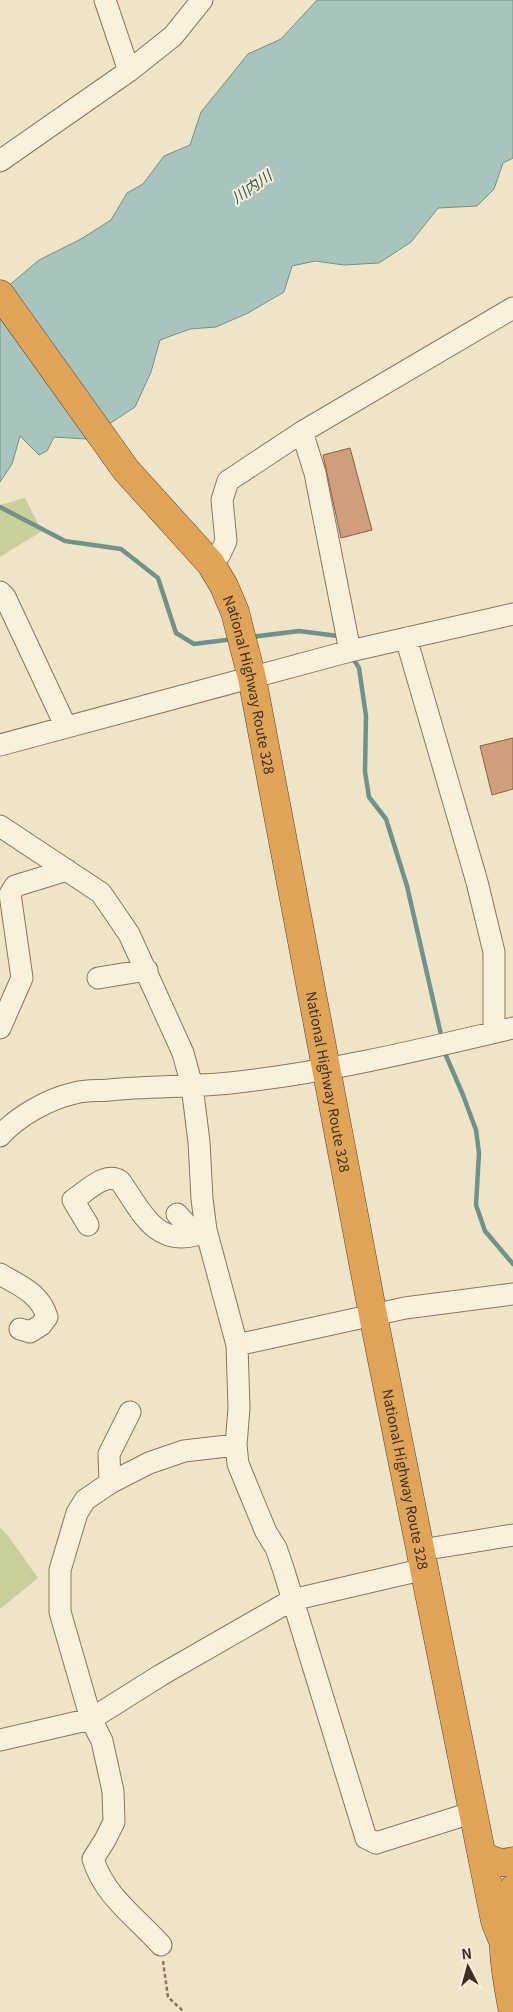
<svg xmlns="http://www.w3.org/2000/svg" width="513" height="2012" viewBox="0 0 513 2012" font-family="Georgia,'Noto Sans JP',serif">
<rect width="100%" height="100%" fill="#f0e4c8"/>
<!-- green -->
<path fill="#c9cf9b" d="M 25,498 L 42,531 L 0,557 L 0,505 Z
M 0,1527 L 9,1537 L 38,1578 L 0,1609 Z"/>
<!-- water -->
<path fill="#a9c4bc" stroke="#6f938a" d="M 317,0 L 513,0 L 513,158 L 503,163 L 494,189 L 477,206 L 438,208 L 411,242 L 379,263 L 344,265 L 315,261 L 292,266 L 284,292 L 248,313 L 216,327 L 190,329 L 160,340 L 151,372 L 135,407 L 86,439 L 54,437 L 47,451 L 39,455 L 20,436 L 12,464 L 0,482 L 0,293 L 39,260 L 81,239 L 111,220 L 127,193 L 143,184 L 164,156 L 190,145 L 201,112 L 248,54 L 281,39 Z"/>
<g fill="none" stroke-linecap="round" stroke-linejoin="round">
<!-- stream -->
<path stroke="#6f938a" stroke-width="4.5" d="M 0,507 L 65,541 L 121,549 L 158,578 L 176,633 L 194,644 L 234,639
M 251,637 L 299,631 L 338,636 L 339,639
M 352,657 L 359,668 L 366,716 L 365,772 L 369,797 L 386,819 L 407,886 L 442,1039
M 444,1051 L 463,1095 L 476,1130 L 479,1153 L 476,1205 L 485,1231 L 513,1264"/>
</g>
<!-- building -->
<path fill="#cf9f7d" stroke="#8d5f41" d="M 350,448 L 372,530 L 341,538 L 323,455 Z
M 513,738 L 513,789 L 492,795 L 480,746 Z"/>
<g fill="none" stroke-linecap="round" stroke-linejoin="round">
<!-- minor casing -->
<g stroke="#8d765c" stroke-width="23">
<path id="minor" d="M 105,0 L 129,71
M 0,161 L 129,71 L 173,36 L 202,0
M 302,432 L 315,473 L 350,651
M 211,564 L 220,554 L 226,541 L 222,500 L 228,481 L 302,432 L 513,308
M 0,592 L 5,597 L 66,727
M 406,638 L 477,882 L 494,952 L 494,1032
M 0,745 L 350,651 L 513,614
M 0,826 L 101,893 L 129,934 L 183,1053 L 192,1086 L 199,1142 L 202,1199 L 206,1230 L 237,1345 L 239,1408 L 236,1445 L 238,1464 L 266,1532 L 276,1548 L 283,1568 L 366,1838 L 376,1843 L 474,1812
M 98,978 L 147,970
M 0,1028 L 22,978 L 10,894 L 15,886 L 67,870
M 0,1136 C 18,1116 48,1099 75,1093 C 85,1090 98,1091 109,1090 C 149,1086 189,1087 230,1083 C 325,1073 420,1050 513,1028
M 177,1214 L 196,1235 L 206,1230
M 88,1225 L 73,1200 C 86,1192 105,1171 120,1181 C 141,1210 154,1246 196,1235
M 0,1274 C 20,1286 40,1293 47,1317 L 41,1325 L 30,1332 L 20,1329
M 237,1345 L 405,1308 L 513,1294
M 110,1483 L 109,1454 L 130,1412
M 421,1550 L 513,1535
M 0,1740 L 91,1719 L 161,1675 L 292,1600 L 425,1569
M 161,1945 C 135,1916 105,1897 93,1859 L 105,1840 L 114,1822 L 113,1791 L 102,1741 L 91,1719 L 60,1612 L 60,1570 L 77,1513 L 85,1500 L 110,1483 L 149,1463 L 184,1451 L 236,1445"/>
</g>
<!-- highway casing -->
<g stroke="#5b4430" stroke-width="29">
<g id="highway">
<path id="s1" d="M 0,294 L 126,470 L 211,564 L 224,586 L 235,612 L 252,678 L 373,1315 L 495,1921 L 503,1941"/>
<path d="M 482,1855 C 493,1861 501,1865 513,1861"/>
<path d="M 513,2012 C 504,1965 498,1937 513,1889"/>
</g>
</g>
<!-- path -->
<path stroke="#8d765c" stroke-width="2.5" stroke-dasharray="4 2.5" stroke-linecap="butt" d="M 163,1961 L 168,1997 L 184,2012"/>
<!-- minor -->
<use href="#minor" stroke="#faf1dc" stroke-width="21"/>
<!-- highway -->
<use href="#highway" stroke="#e0a458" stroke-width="28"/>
</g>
<g text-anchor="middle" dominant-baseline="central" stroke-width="4" stroke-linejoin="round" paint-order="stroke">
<!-- street labels -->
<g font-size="14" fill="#3d2e20" stroke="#f7eed8">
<text stroke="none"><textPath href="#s1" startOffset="471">National Highway Route 328</textPath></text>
<text stroke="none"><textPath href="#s1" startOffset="876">National Highway Route 328</textPath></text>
<text stroke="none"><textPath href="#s1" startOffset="1281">National Highway Route 328</textPath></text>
</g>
<!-- water labels -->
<g font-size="15" font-style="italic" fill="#2f5d5a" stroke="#f7eed8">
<text transform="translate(251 186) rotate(-35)">川内川</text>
</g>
</g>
<!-- north arrow -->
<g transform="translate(468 1967) rotate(354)" stroke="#f7eed8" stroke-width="4" paint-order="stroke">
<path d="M0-4L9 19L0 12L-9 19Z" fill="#3d2e20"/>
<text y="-8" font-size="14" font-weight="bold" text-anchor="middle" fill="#3d2e20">N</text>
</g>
</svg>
